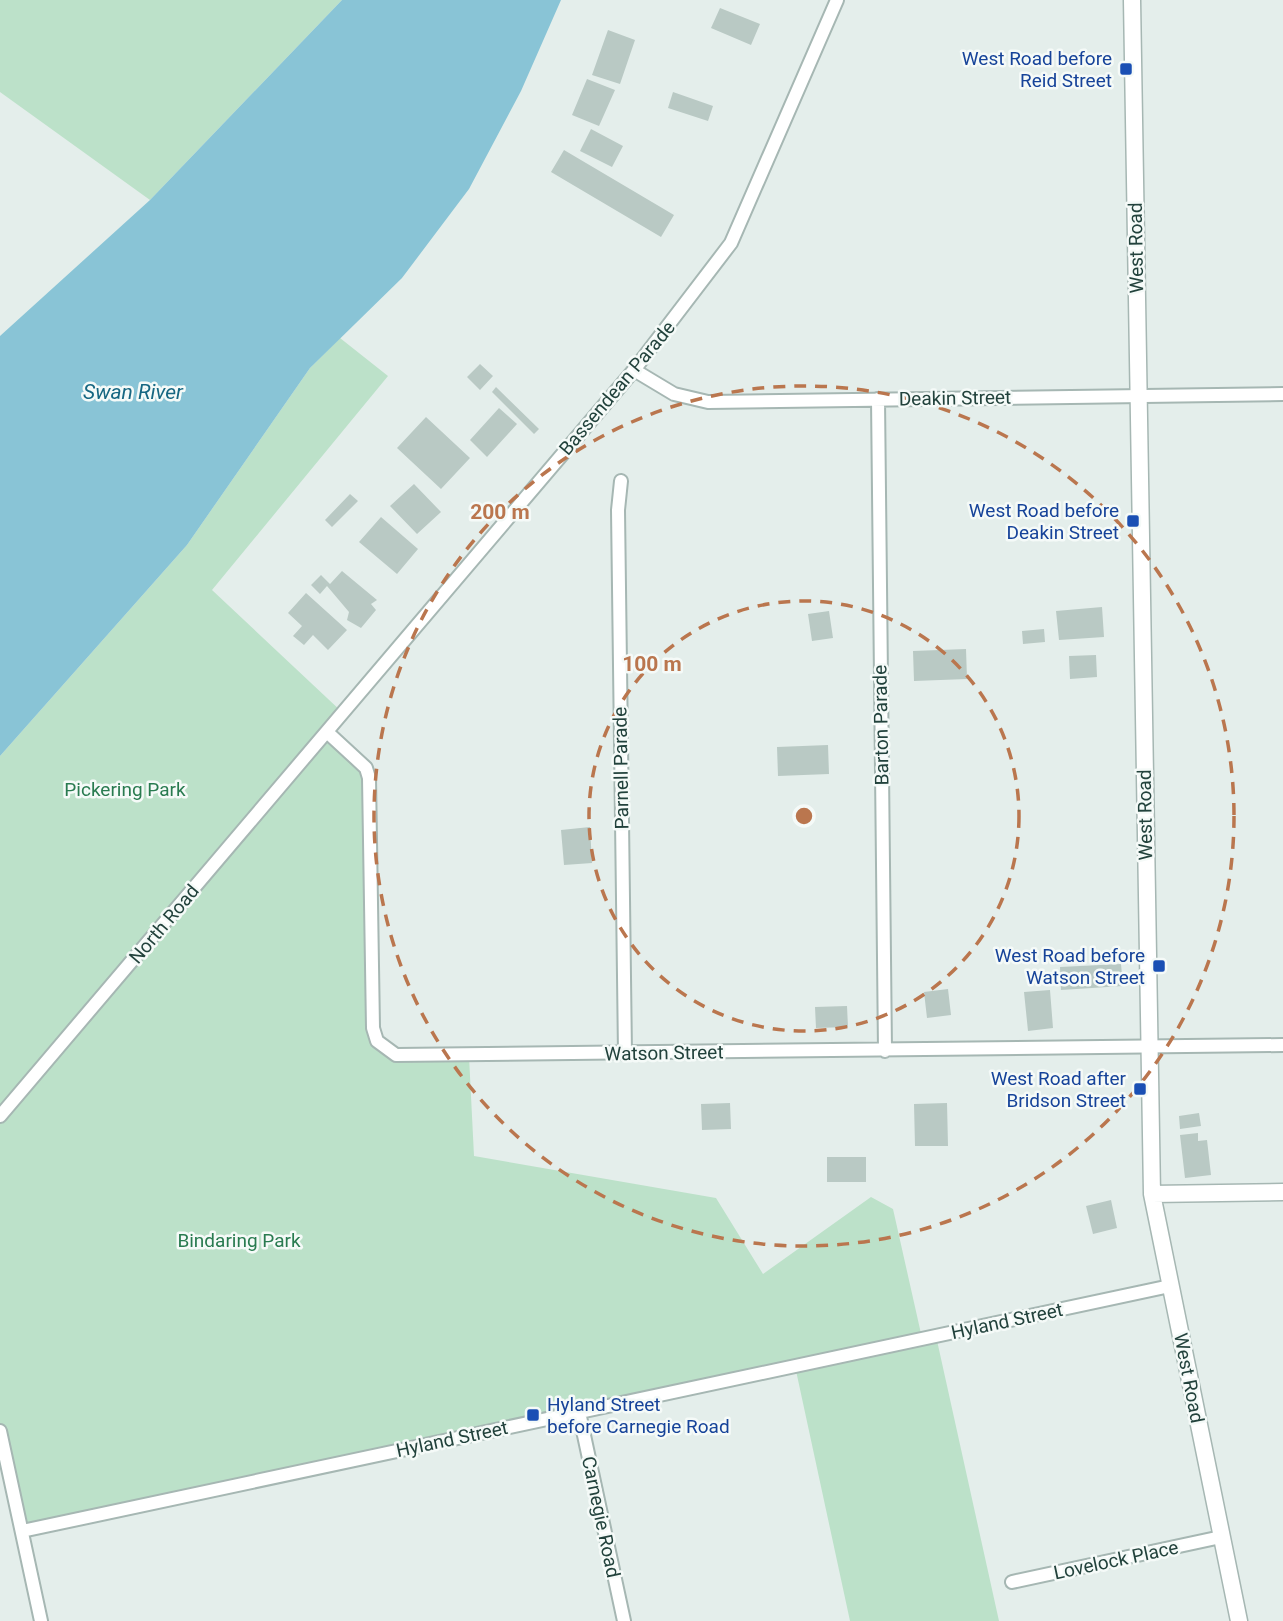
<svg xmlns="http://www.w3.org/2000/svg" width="1283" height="1621" viewBox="0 0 1283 1621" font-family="Roboto,sans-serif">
<rect width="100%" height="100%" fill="#e4eeeb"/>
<!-- green -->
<path fill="#bce1c9" d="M 0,0 L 342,0 L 150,200 L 0,92 Z
M 340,338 L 388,376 L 212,590 L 343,713 L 328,732 L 366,768 L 373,1028 L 386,1051 L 469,1056 L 474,1156 L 716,1198 L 763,1274 L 871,1197 L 893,1209 L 922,1338 L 936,1336 L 999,1621 L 850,1621 L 795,1366 L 22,1531 L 0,1431 L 0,756 L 187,545 L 310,368 Z"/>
<!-- water -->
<path fill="#89c4d6" d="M 342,0 L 561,0 L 521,91 L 469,189 L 402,278 L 310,368 L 187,545 L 0,756 L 0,336 L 150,200 Z"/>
<!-- building -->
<path fill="#b9c9c4" d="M 720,8 L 760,24 L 751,45 L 711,28 Z
M 608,30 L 635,40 L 620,84 L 592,75 Z
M 587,79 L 615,90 L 599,126 L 572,115 Z
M 673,92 L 713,106 L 708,121 L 668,108 Z
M 591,129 L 623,146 L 612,167 L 580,151 Z
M 564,150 L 674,215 L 661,237 L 551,172 Z
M 480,364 L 493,376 L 480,390 L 467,377 Z
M 496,387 L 539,429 L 534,434 L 492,392 Z
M 499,408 L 517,424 L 487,457 L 470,440 Z
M 426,417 L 470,458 L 441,489 L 397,448 Z
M 414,484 L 441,512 L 417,534 L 390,506 Z
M 350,494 L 358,501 L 332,527 L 325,520 Z
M 381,517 L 418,549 L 397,574 L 359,542 Z
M 342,571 L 377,600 L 371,604 L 376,610 L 361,628 L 347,620 L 349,612 L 327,586 L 320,594 L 311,585 L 321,575 L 330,584 Z
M 306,593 L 347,630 L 328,650 L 313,635 L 304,645 L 293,636 L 302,626 L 288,613 Z
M 1102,607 L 1104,637 L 1059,640 L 1056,611 Z
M 829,611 L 833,638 L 812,641 L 808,614 Z
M 1044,629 L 1045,642 L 1023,644 L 1022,631 Z
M 966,649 L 967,679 L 914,681 L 913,651 Z
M 1096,655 L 1097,677 L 1070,679 L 1069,656 Z
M 828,745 L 829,774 L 778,776 L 777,747 Z
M 590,827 L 592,863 L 564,865 L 561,830 Z
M 1121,964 L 1123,986 L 1061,990 L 1060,967 Z
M 948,989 L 951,1015 L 927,1018 L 924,992 Z
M 1050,990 L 1053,1028 L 1028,1031 L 1024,992 Z
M 847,1006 L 848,1027 L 816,1028 L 815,1007 Z
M 730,1103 L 731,1129 L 702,1130 L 701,1104 Z
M 947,1103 L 948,1146 L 915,1146 L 914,1104 Z
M 1199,1113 L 1201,1126 L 1180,1129 L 1179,1116 Z
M 1198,1133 L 1198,1141 L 1207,1140 L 1211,1175 L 1185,1178 L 1180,1135 Z
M 827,1157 L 866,1157 L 866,1182 L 827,1182 Z
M 1111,1200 L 1117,1228 L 1093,1234 L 1086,1206 Z"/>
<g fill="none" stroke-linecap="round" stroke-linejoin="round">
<!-- minor casing -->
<g stroke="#a6b7b3" stroke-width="16">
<path id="minor" d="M 634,370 L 674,394 L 708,402 L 1283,394
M 878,399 L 885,1051
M 621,481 L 618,510 L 625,1054
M 327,732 L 366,768 L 369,778 L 373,1028 L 377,1041 L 396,1055 L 1283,1045
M 0,1116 L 634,370 L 731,243 L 837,0
M 579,1412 L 624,1621
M 0,1431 L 41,1621
M 22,1531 L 1170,1286
M 1012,1582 L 1221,1537"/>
</g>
<!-- tertiary casing -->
<g stroke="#a6b7b3" stroke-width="19">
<path id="tertiary" d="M 1132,0 L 1152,1194 L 1239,1621
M 1152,1194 L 1283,1192"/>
</g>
<!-- minor -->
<use href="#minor" stroke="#fff" stroke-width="12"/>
<!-- tertiary -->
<use href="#tertiary" stroke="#fff" stroke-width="16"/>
</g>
<!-- distance rings -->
<g fill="none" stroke="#ba764e" stroke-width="3.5" stroke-dasharray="12 9">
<circle cx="804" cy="816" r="215"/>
<circle cx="804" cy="816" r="430"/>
</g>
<!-- markers -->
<g fill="#1a4fb4" stroke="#f5faf8" stroke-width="2.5">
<rect x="1119" y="62" width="14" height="14" rx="3.5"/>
<rect x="1126" y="514" width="14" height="14" rx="3.5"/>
<rect x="1152" y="959" width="14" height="14" rx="3.5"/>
<rect x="1133" y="1082" width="14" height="14" rx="3.5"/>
<rect x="526" y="1408" width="14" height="14" rx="3.5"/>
</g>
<g text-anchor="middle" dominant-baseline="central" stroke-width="5" stroke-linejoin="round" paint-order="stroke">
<!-- transit labels -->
<g font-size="19" fill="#164399" stroke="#f5faf8" text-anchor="end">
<text x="1112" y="58">West Road before<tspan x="1112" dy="22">Reid Street</tspan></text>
<text x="1119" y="510">West Road before<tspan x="1119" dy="22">Deakin Street</tspan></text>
<text x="1145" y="955">West Road before<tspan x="1145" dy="22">Watson Street</tspan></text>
<text x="1126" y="1078">West Road after<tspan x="1126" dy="22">Bridson Street</tspan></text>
<text x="547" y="1404" text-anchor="start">Hyland Street<tspan x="547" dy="22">before Carnegie Road</tspan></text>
</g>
<!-- street labels -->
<g font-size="19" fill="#22423c" stroke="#f5faf8">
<text transform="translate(1136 248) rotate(-91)">West Road</text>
<text transform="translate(617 388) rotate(-50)">Bassendean Parade</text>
<text transform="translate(955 398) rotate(-1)">Deakin Street</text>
<text transform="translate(881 725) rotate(-91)">Barton Parade</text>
<text transform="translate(621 768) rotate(-91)">Parnell Parade</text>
<text transform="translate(1145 815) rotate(-91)">West Road</text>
<text transform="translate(164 924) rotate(-50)">North Road</text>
<text transform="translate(664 1053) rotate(-1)">Watson Street</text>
<text transform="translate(1007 1321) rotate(-12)">Hyland Street</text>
<text transform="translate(1189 1378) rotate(79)">West Road</text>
<text transform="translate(452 1439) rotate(-12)">Hyland Street</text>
<text transform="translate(601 1517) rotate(78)">Carnegie Road</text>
<text transform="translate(1116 1560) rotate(-12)">Lovelock Place</text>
</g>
<!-- park labels -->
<g font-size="19" fill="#297b50" stroke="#f5faf8">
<text x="125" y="789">Pickering Park</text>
<text x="239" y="1240">Bindaring Park</text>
</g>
<!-- water labels -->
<g font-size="21" font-style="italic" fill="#176782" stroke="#f5faf8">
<text x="133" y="392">Swan River</text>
</g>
</g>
<circle cx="804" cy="816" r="10" fill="#ba764e" stroke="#f5faf8" stroke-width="3.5"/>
<g font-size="21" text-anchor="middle" font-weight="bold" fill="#ba764e" stroke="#f5faf8" stroke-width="5" stroke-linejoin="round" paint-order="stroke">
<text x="500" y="519">200 m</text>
<text x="652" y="671">100 m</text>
</g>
</svg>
